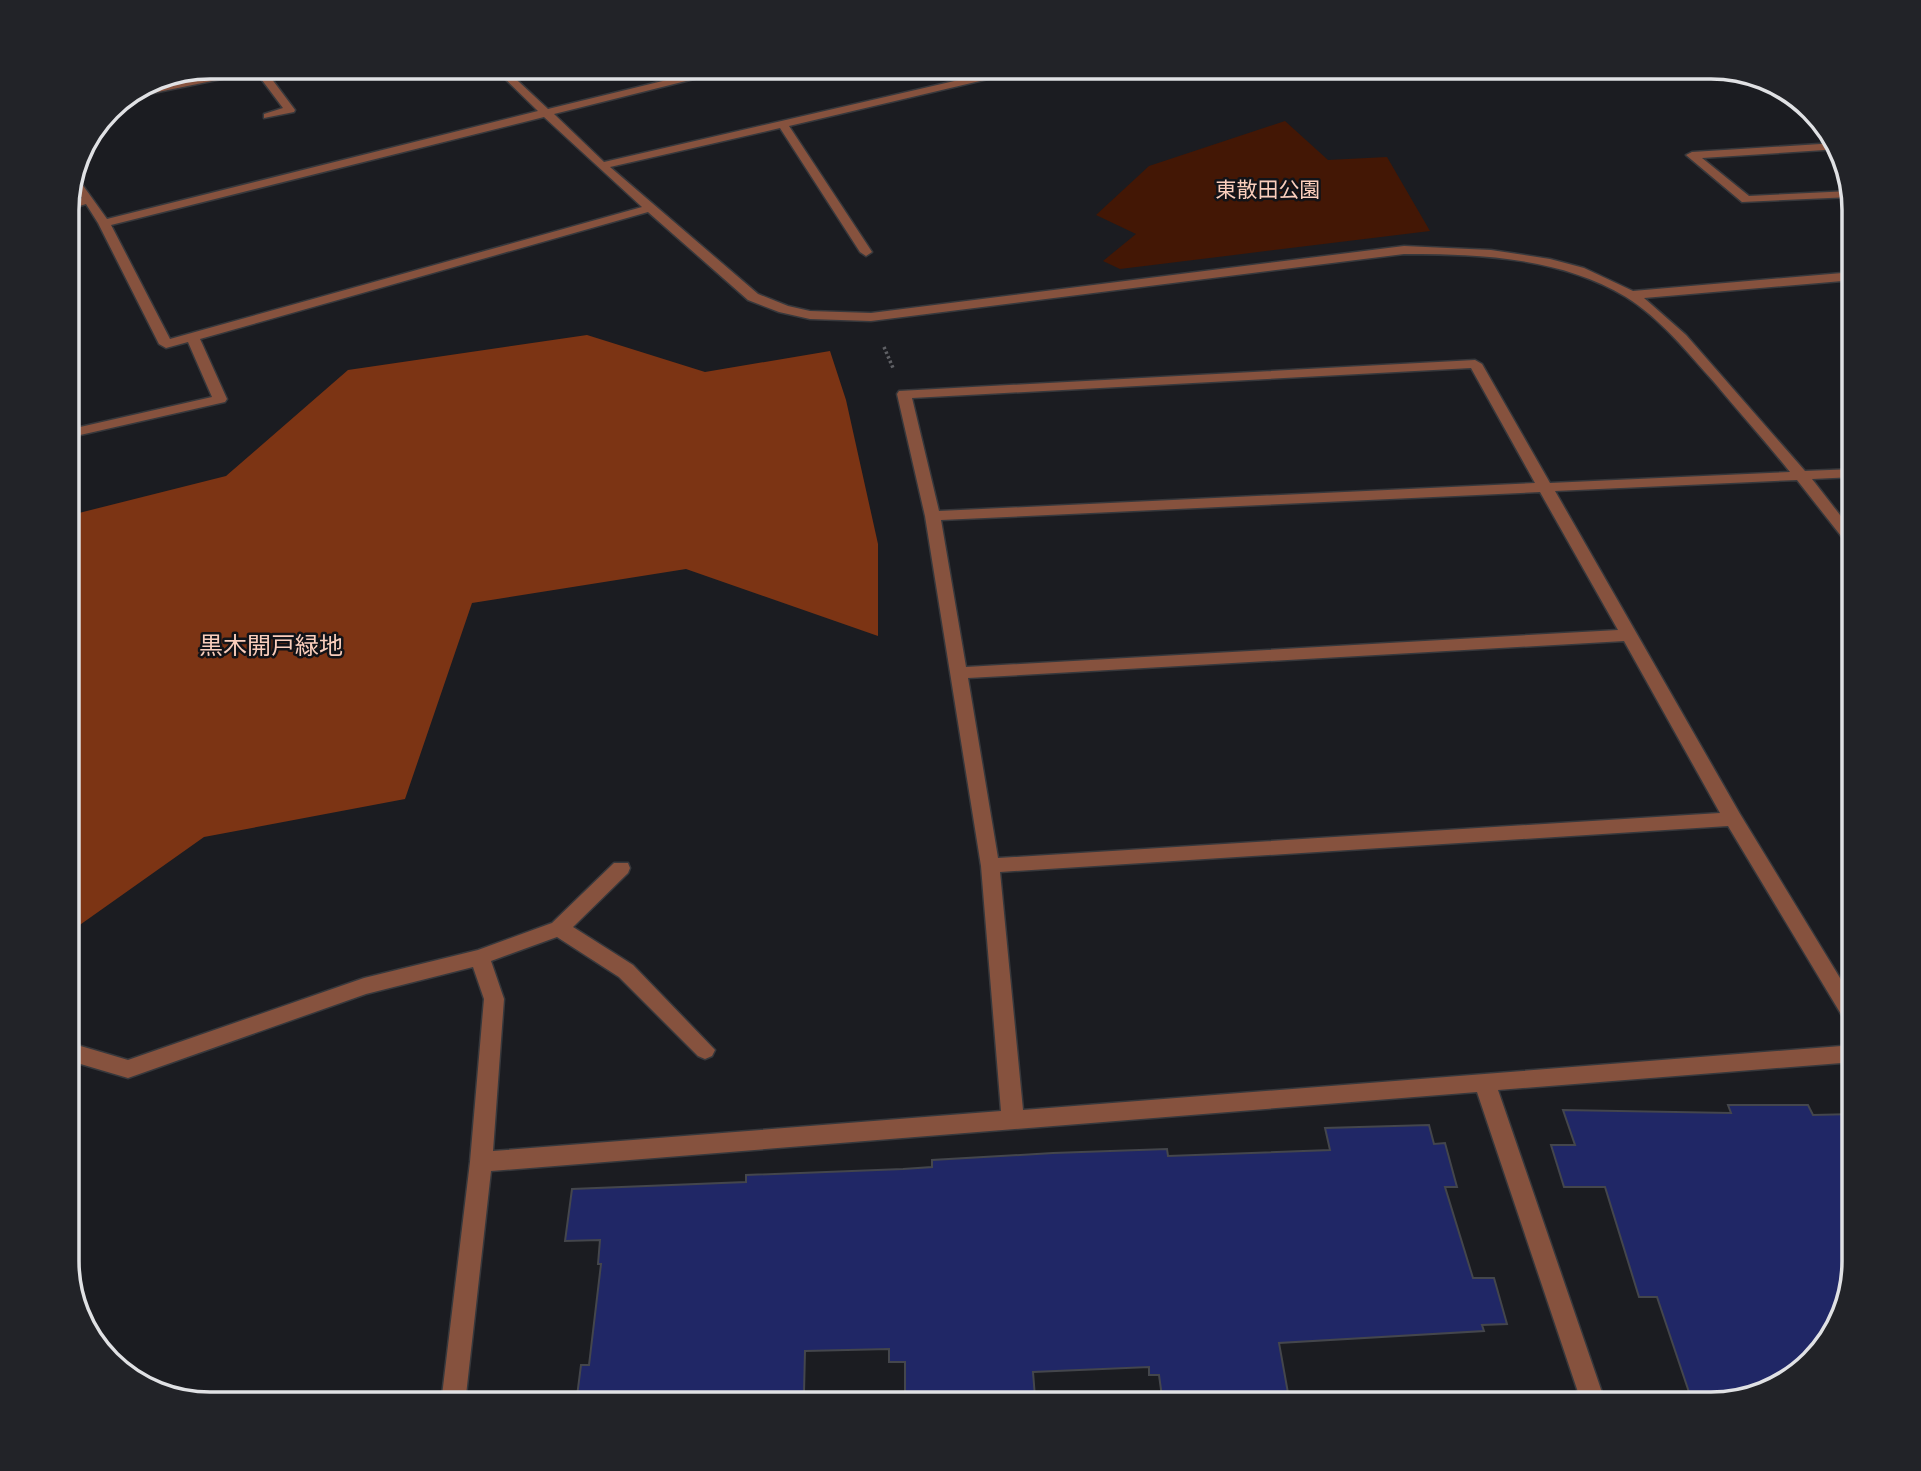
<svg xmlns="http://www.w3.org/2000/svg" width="1921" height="1471" viewBox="0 0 1921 1471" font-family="'Fira Sans','Noto Sans JP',sans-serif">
<rect width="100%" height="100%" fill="#1b1c21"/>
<!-- green -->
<path fill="#431705" d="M 1285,121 L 1328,160 L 1387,157 L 1430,231 L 1120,269 L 1103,261 L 1136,234 L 1096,215 L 1149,166 Z"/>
<!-- forest -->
<path fill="#7c3414" d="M 587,335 L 705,372 L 830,351 L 846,400 L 878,544 L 878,636 L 686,569 L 472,603 L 405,799 L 204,837 L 67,934 L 67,516 L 226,476 L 348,370 Z"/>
<!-- building -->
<path fill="#202766" stroke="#44464c" stroke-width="2" d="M 1728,1105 L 1808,1105 L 1813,1115 L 1854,1114 L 1854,1261 L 1825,1349 L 1774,1390 L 1711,1404 L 1693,1404 L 1657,1297 L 1639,1297 L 1605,1187 L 1564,1187 L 1551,1145 L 1575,1145 L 1563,1110 L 1731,1113 Z
M 1429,1125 L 1434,1144 L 1445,1143 L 1457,1187 L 1445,1187 L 1473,1278 L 1494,1278 L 1507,1324 L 1482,1325 L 1484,1331 L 1279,1343 L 1290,1404 L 1163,1404 L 1159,1375 L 1149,1375 L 1149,1367 L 1033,1372 L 1035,1397 L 905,1400 L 905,1362 L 889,1362 L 889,1349 L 805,1351 L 804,1393 L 677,1395 L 676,1403 L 576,1404 L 581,1365 L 589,1365 L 601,1264 L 598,1264 L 600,1240 L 565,1241 L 572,1189 L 746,1182 L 746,1175 L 903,1169 L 932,1167 L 932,1160 L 1053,1153 L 1167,1149 L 1168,1156 L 1330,1150 L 1325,1128 Z"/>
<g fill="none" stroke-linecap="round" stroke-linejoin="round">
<!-- minor casing -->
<g stroke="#37383c" stroke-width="3">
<path id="minor" d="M 253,67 L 270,67 L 265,70 L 295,110 L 294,112 L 264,118 L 264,114 L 283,108 L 256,72 L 119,100 L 130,93 Z
M 493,67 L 503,67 L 548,109 L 720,67 L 735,67 L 734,69 L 554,114 L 604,162 L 1015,67 L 1031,67 L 1026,70 L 789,126 L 872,252 L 866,256 L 860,252 L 780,128 L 610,167 L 758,294 L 788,306 L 810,311 L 871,313 L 1404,246 L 1491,250 L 1550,259 L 1584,268 L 1633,291 L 1854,272 L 1854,280 L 1644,298 L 1686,335 L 1805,471 L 1854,469 L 1854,477 L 1812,479 L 1854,533 L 1854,548 L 1849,546 L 1797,480 L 1555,491 L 1740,814 L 1854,1001 L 1854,1026 L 1847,1024 L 1728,826 L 1000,872 L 1023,1110 L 1854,1045 L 1854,1062 L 1498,1090 L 1606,1404 L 1582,1404 L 1477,1092 L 491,1171 L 465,1404 L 441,1404 L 470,1162 L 484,999 L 473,967 L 366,994 L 128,1078 L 67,1060 L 67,1042 L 128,1060 L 364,978 L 478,950 L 552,923 L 614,863 L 628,863 L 630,868 L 628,873 L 573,927 L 633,965 L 715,1050 L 712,1056 L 705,1059 L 698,1056 L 619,977 L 557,937 L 491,961 L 504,999 L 493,1151 L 1001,1111 L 981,866 L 925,516 L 897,394 L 899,391 L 1475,360 L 1482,364 L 1550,483 L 1790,472 C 1765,441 1739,412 1714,382 C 1687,352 1661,319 1626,297 C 1560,257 1479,254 1404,254 L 871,321 L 810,319 L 779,312 L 748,300 L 648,212 L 200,339 L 227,399 L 225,402 L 67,438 L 67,430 L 212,397 L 188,342 L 166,348 L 159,344 L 98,223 L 86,204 L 67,210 L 67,202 L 82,198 L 72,183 L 74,173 L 107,219 L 538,111 ZM 544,117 L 642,207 L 170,339 L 111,225 ZM 1471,368 L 1535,483 L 939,511 L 912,398 ZM 1540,492 L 1618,630 L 966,667 L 941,520 ZM 1624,641 L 1720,813 L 998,858 L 968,678 Z
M 1836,143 L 1840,149 L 1702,158 L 1749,196 L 1850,191 L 1852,197 L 1742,202 L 1686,155 L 1692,152 Z"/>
</g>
<!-- path -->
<path stroke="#5f6065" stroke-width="3.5" stroke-dasharray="2.5 2.5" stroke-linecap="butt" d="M 884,347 L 893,368"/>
<!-- minor -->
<use href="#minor" fill="#86523e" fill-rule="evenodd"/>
</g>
<g text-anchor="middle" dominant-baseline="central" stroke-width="5" stroke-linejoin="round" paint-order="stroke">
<!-- far-park labels -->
<g font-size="21" fill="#facebc" stroke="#121318">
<text x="1268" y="190">東散田公園</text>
</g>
<!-- park labels -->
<g font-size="24" fill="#facebc" stroke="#121318">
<text x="271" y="646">黒木開戸緑地</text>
</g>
</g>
<!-- crop -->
<path d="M0 0H1921V1471H0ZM210 79H1711A131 131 0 0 1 1842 210V1261A131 131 0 0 1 1711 1392H210A131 131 0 0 1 79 1261V210A131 131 0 0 1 210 79Z" fill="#222328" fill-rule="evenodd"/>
<path fill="none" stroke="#e0e1e4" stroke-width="3.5" d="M210 79H1711A131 131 0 0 1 1842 210V1261A131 131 0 0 1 1711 1392H210A131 131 0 0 1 79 1261V210A131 131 0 0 1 210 79Z"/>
</svg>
